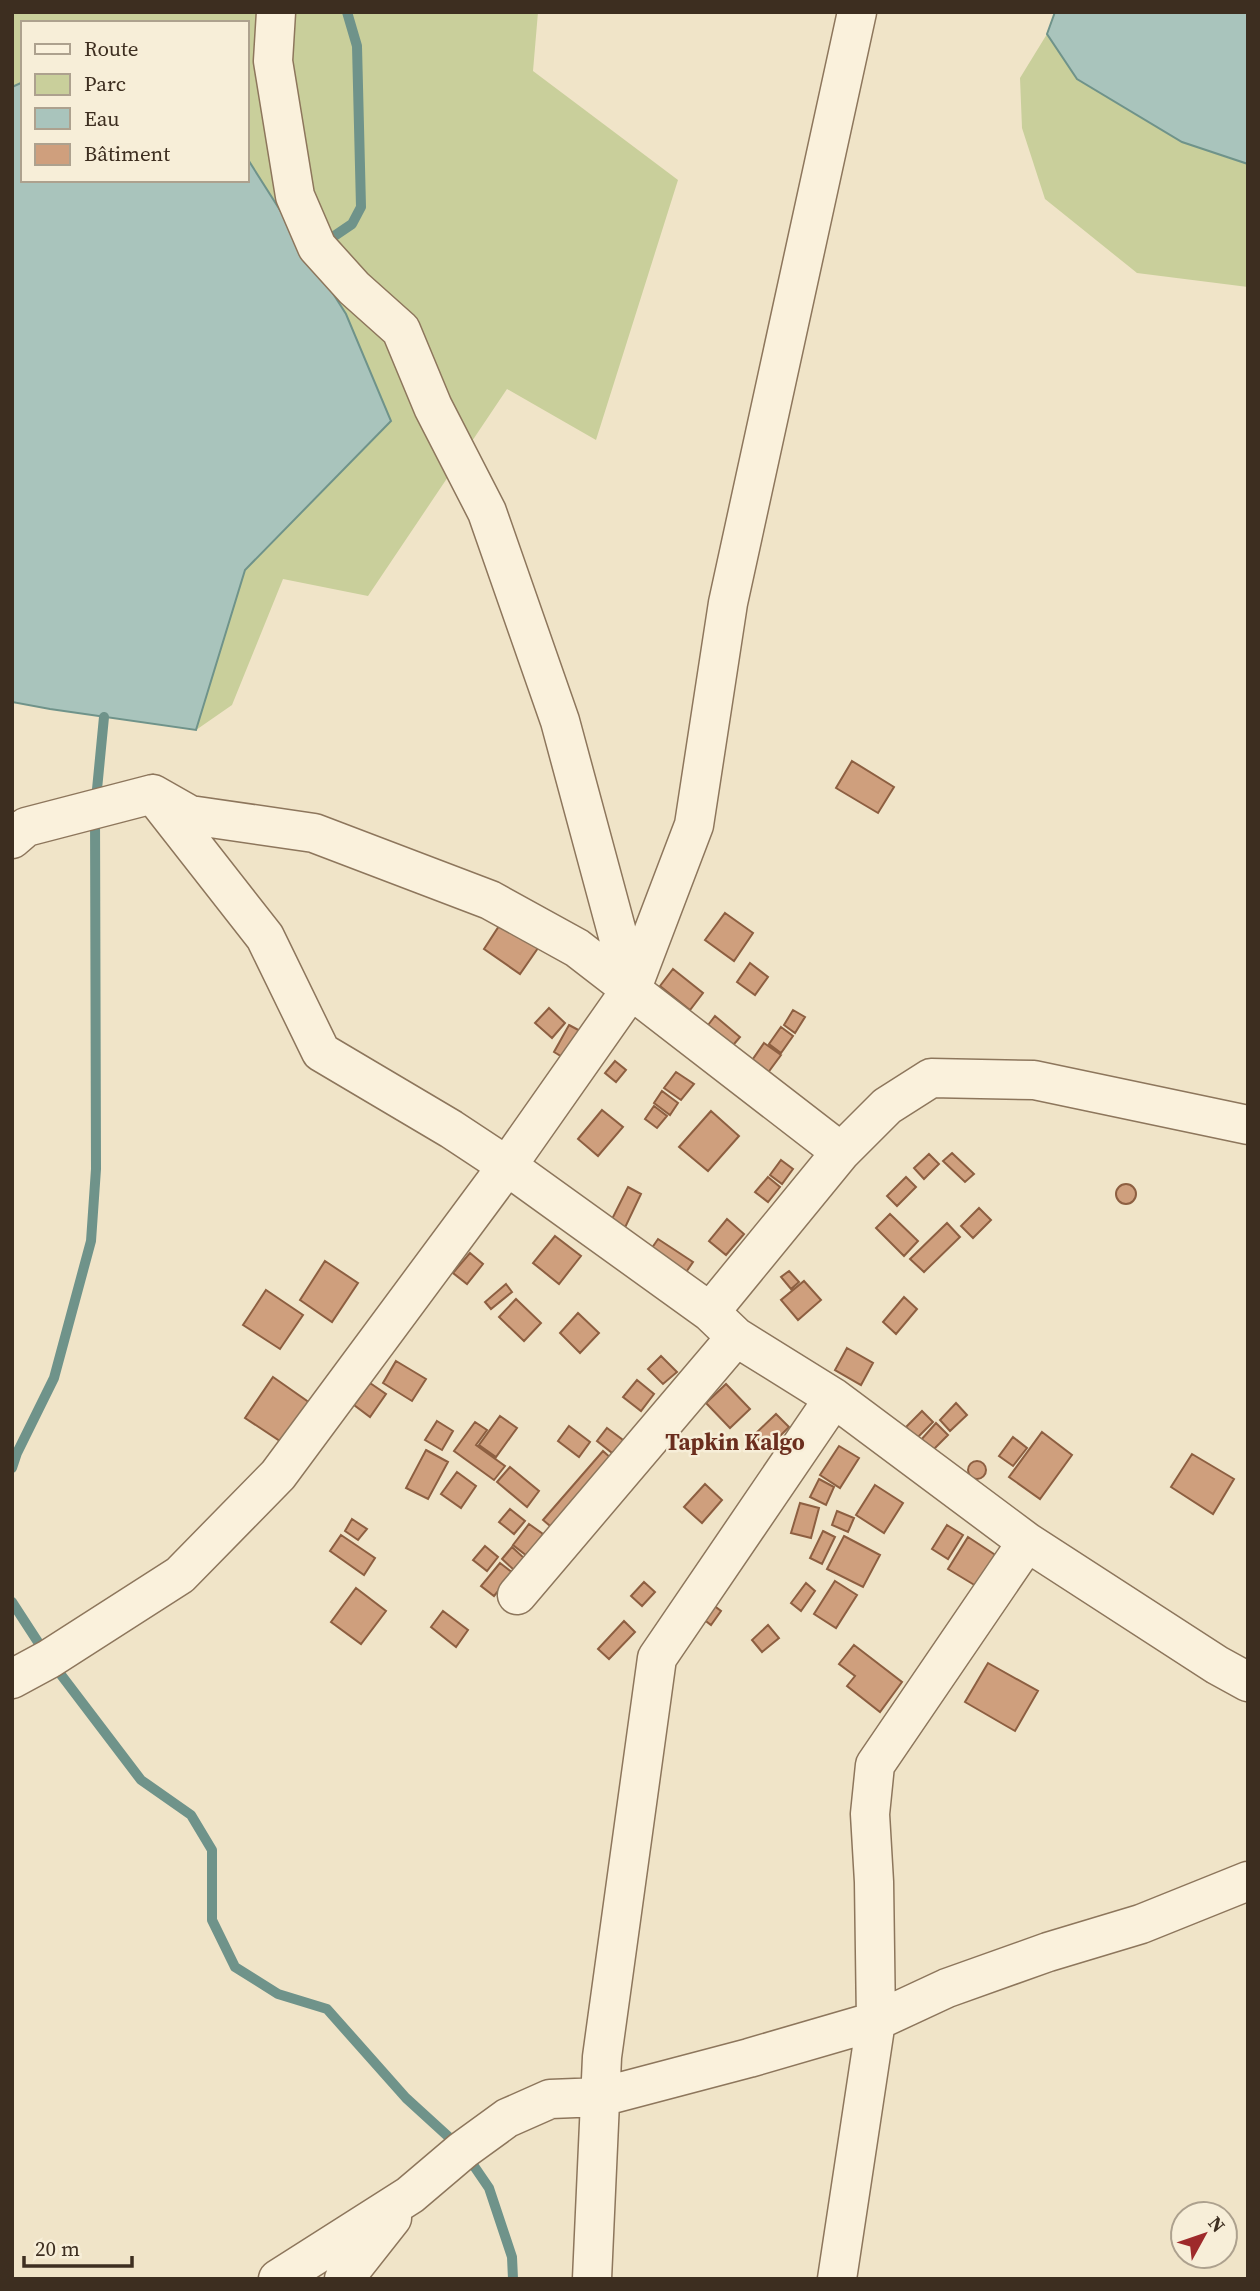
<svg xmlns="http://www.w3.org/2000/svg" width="1260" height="2291" viewBox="0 0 1260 2291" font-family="'Source Serif 4',serif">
<rect width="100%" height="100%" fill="#f0e4c8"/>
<!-- green -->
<path fill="#c9cf9b" d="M 12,12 L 538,12 L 533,71 L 678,180 L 596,440 L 507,389 L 368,596 L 283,579 L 232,705 L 196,730 L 245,570 L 391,421 L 286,219 L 247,158 L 247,23 L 23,23 L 23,82 L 12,87 Z
M 1047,34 L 1077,79 L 1182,142 L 1248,164 L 1248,287 L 1137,273 L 1045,199 L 1022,128 L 1020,78 Z"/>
<!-- water -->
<path fill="#a9c4bc" stroke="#6f938a" stroke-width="2" d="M 1055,12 L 1248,12 L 1248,164 L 1182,142 L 1077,79 L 1047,34 Z
M 23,82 L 23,180 L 247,180 L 247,158 L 346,314 L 391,421 L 245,570 L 196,730 L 50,709 L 12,702 L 12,87 Z"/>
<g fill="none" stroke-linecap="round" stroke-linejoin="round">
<!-- stream -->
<path stroke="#6f938a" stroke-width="10" d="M 324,243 L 352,224 L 361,207 L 357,46 L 347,12
M 12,1468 L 17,1453 L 54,1378 L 91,1241 L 96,1169 L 95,810 L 104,717
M 12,1602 L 49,1659 L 141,1780 L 191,1815 L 212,1850 L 212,1920 L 235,1967 L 278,1994 L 327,2009 L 406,2098 L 463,2150 L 489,2188 L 512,2257 L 513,2279"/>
</g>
<!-- building -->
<path fill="#cf9f7d" stroke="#8d5f41" stroke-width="2" d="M 852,761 L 894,787 L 878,813 L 836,788 Z
M 725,913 L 753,933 L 734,961 L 705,940 Z
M 501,923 L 538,948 L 520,974 L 484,949 Z
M 750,963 L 768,977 L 755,995 L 737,982 Z
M 673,969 L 703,993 L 690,1010 L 660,986 Z
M 549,1008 L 565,1023 L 552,1038 L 535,1023 Z
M 793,1010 L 805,1017 L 795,1033 L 784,1025 Z
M 715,1016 L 740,1037 L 729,1050 L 705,1029 Z
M 569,1025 L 584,1033 L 569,1061 L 554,1052 Z
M 781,1027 L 793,1036 L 781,1053 L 769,1044 Z
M 764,1043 L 781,1055 L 764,1078 L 748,1066 Z
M 615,1061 L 626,1070 L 616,1082 L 605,1073 Z
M 676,1072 L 694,1084 L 681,1100 L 664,1088 Z
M 662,1091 L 678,1103 L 670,1115 L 654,1103 Z
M 654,1106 L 667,1116 L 657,1128 L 645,1119 Z
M 602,1110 L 623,1127 L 598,1156 L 578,1139 Z
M 711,1111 L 739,1136 L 708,1171 L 679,1147 Z
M 952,1153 L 974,1174 L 965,1182 L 943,1161 Z
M 929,1154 L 939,1164 L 924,1179 L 914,1168 Z
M 781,1160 L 793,1169 L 782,1184 L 770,1175 Z
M 768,1177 L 780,1187 L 768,1202 L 755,1192 Z
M 906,1177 L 916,1187 L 897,1206 L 887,1196 Z
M1116 1194a10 10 0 1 1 20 0a10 10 0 1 1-20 0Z
M 628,1187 L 641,1194 L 621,1236 L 607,1229 Z
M 979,1208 L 991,1220 L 973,1238 L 961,1226 Z
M 890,1214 L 918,1241 L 904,1256 L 876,1228 Z
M 727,1219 L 744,1234 L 726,1255 L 709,1241 Z
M 947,1223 L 960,1237 L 924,1272 L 910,1259 Z
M 555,1236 L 581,1256 L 559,1284 L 533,1263 Z
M 658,1239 L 693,1262 L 680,1281 L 645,1258 Z
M 470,1253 L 483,1264 L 467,1284 L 453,1273 Z
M 325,1261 L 358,1283 L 332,1322 L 300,1300 Z
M 789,1271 L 799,1282 L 791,1289 L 781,1277 Z
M 804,1281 L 821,1300 L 798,1320 L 781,1300 Z
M 506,1284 L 512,1292 L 491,1309 L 485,1302 Z
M 266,1290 L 303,1315 L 280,1349 L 243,1325 Z
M 904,1297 L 917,1309 L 896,1334 L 883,1322 Z
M 516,1299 L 541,1323 L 524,1341 L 499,1317 Z
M 578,1313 L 599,1333 L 580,1353 L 560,1333 Z
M 847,1348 L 873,1363 L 861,1385 L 835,1370 Z
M 661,1356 L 677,1372 L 663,1384 L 648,1369 Z
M 396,1361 L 426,1379 L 412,1401 L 383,1383 Z
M 273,1377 L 310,1403 L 283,1443 L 245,1418 Z
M 637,1380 L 654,1394 L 641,1411 L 623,1397 Z
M 370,1383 L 386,1394 L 370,1417 L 354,1405 Z
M 726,1384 L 750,1409 L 730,1428 L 706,1403 Z
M 956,1403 L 967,1415 L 950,1431 L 940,1420 Z
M 922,1411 L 933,1422 L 917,1438 L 906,1427 Z
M 776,1414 L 789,1427 L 767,1449 L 754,1435 Z
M 500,1416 L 517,1428 L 496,1457 L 479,1445 Z
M 437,1421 L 453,1431 L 442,1450 L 425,1440 Z
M 475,1422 L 487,1430 L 476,1445 L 505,1466 L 494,1480 L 454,1451 Z
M 936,1423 L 948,1435 L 931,1452 L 920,1441 Z
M 569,1426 L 590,1442 L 579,1457 L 558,1441 Z
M 607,1428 L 627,1443 L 616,1456 L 597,1441 Z
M 1042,1432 L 1072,1455 L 1040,1499 L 1009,1477 Z
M 1013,1437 L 1027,1448 L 1013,1466 L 999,1456 Z
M 839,1446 L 859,1458 L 840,1488 L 820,1475 Z
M 426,1450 L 448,1462 L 428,1499 L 406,1488 Z
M 603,1451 L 622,1468 L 562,1536 L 543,1520 Z
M 1192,1454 L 1234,1479 L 1213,1514 L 1171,1487 Z
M968 1470a9 9 0 1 1 18 0a9 9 0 1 1-18 0Z
M 510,1467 L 539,1491 L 527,1507 L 497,1482 Z
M 457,1472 L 476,1486 L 461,1508 L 441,1494 Z
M 819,1479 L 834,1487 L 826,1505 L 810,1497 Z
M 705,1484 L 722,1500 L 702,1523 L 684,1507 Z
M 875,1485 L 903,1503 L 884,1533 L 856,1515 Z
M 800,1503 L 819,1508 L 811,1538 L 791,1533 Z
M 510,1509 L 525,1521 L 514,1534 L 499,1522 Z
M 837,1511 L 854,1518 L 848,1532 L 832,1525 Z
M 352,1519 L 367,1529 L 358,1540 L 345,1531 Z
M 529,1524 L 543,1534 L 527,1556 L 513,1545 Z
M 947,1525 L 963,1535 L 948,1559 L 932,1549 Z
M 823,1531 L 835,1537 L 822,1564 L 810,1558 Z
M 341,1535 L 375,1558 L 364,1575 L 330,1551 Z
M 844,1536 L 880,1555 L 863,1587 L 827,1569 Z
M 968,1537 L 1000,1558 L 981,1589 L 948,1569 Z
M 485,1546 L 498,1557 L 487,1571 L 473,1560 Z
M 512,1547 L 524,1558 L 514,1570 L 502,1559 Z
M 500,1563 L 513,1573 L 494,1596 L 481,1586 Z
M 835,1581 L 857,1595 L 836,1628 L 814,1614 Z
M 644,1582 L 655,1592 L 642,1606 L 631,1596 Z
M 806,1583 L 815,1591 L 801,1611 L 791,1603 Z
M 356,1588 L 386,1611 L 361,1644 L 331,1622 Z
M 708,1601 L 721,1611 L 711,1625 L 698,1615 Z
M 443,1611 L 468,1630 L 456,1647 L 431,1627 Z
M 624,1621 L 635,1632 L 609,1659 L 598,1649 Z
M 768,1625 L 779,1638 L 762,1652 L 752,1640 Z
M 854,1645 L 902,1682 L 880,1712 L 847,1686 L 855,1676 L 839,1664 Z
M 988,1663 L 1038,1691 L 1015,1731 L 965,1702 Z"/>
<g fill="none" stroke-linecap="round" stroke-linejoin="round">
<!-- minor casing -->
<g stroke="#8d765c" stroke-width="41">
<path id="minor" d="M 276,12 L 273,61 L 295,196 L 317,247 L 354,288 L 401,330 L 433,407 L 487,512 L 560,721 L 632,988
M 153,794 L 265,937 L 321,1052 L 451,1129 L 507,1166 L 710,1312 L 736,1337 L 834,1398 L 1027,1542 L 1217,1665 L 1248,1682
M 12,839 L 26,827 L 153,794 L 190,815 L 314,833 L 490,900 L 577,948 L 841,1152
M 710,1312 L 841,1152 L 887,1106 L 931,1078 L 1034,1080 L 1248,1125
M 517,1595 L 736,1337
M 12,1679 L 49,1659 L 180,1575 L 278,1475 L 507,1166 L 632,988 L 694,825 L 728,603 L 857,12
M 278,2279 L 410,2195 L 463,2150 L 507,2118 L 550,2099 L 601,2097 L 749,2058 L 876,2021 L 947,1988 L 1048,1952 L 1141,1924 L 1248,1881
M 344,2279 L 392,2218
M 592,2279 L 602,2057 L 657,1658 L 834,1398
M 837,2279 L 876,2021 L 874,1882 L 870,1814 L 875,1765 L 1027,1542"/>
</g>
<!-- minor -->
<use href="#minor" stroke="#faf1dc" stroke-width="38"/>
</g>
<g text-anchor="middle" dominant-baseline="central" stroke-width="5" stroke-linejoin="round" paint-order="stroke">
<!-- quarter labels -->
<g font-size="23" font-weight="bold" fill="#6b2e1e" stroke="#f7eed8">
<text x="735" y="1442">Tapkin Kalgo</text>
</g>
</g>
<!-- border -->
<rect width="1260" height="2291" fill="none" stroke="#3d2e20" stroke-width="28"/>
<!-- legend -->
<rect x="21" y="21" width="228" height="161" fill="#f7eed8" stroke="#ada18e" stroke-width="2"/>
<rect x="35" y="44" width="35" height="10" fill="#faf1dc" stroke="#ada18e" stroke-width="2"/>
<text x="84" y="56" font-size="21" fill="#3d2e20">Route</text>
<rect x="35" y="74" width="35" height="21" fill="#c9cf9b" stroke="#ada18e" stroke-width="2"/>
<text x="84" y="91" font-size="21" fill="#3d2e20">Parc</text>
<rect x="35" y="108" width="35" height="21" fill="#a9c4bc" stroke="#ada18e" stroke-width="2"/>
<text x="84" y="126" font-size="21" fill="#3d2e20">Eau</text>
<rect x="35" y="144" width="35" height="21" fill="#cf9f7d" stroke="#ada18e" stroke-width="2"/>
<text x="84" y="161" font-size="21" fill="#3d2e20">Bâtiment</text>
<!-- north arrow -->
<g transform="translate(1204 2235) rotate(50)"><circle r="33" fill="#f7eed8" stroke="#ada18e" stroke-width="2"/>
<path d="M0-5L12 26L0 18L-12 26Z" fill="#9e2a2b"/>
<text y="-10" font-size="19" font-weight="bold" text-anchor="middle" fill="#3d2e20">N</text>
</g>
<!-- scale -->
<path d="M24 2256v10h108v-10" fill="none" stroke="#3d2e20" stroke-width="3.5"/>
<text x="35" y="2256" font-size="21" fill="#3d2e20" stroke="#f7eed8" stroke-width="5" paint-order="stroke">20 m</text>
</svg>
